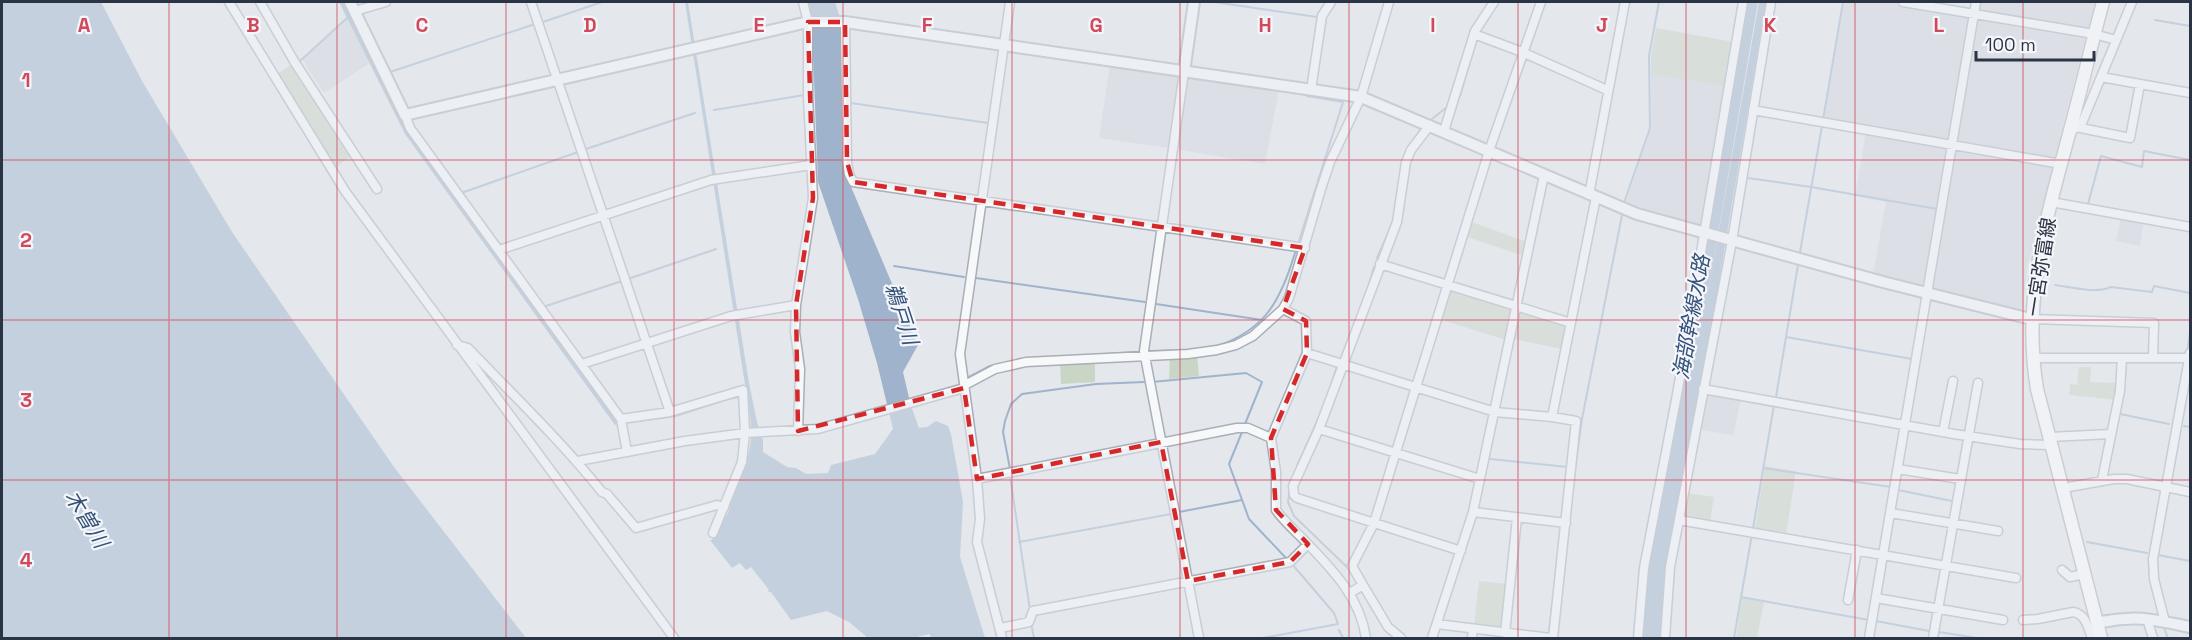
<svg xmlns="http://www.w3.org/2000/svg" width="2192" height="640" viewBox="0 0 2192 640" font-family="'Space Grotesk','Noto Sans JP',sans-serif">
<rect width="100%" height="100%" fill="#e4e7ec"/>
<!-- built -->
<path fill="#d2d6de" d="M 1844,2 L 1887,2 L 1966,15 L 1969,20 L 1948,139 L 1946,142 L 1824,120 Z
M 1978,2 L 2095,2 L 2087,32 L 1976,13 Z
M 347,18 L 370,63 L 324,93 L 302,59 Z
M 1976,18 L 2086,36 L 2054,161 L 1954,144 Z
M 1110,65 L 1180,75 L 1170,148 L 1099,138 Z
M 1651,74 L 1726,87 L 1703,226 L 1700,229 L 1625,205 L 1651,128 Z
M 1194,76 L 1279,89 L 1265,164 L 1175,149 L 1187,80 Z
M 1866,132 L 1948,148 L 1925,287 L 1922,289 L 1873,275 L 1886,202 L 1855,196 Z
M 1954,149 L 2054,164 L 2027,268 L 2023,307 L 2018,310 L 1931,289 Z
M 2121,217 L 2144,221 L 2140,246 L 2116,241 Z
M 1710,393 L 1741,399 L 1733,435 L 1701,430 L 1707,395 Z"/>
<!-- green -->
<path fill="#c9d6c5" d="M 1656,28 L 1734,42 L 1726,87 L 1651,74 L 1651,56 Z
M 294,63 L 353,155 L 336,167 L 277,74 Z
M 1469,221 L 1527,242 L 1524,256 L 1464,236 Z
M 1447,289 L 1510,307 L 1512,310 L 1506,340 L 1439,319 Z
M 1521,310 L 1566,324 L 1567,327 L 1562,349 L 1513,339 L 1518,312 Z
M 1197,355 L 1199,376 L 1169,379 L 1170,357 Z
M 1060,362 L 1095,362 L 1095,382 L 1061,384 Z
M 2079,367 L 2091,367 L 2090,382 L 2117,383 L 2116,400 L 2069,395 L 2070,384 L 2077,385 Z
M 1765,466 L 1796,471 L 1786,535 L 1755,530 Z
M 1687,493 L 1714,497 L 1710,522 L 1683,518 Z
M 1479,581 L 1508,584 L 1504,627 L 1499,630 L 1474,626 Z
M 1742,598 L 1764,602 L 1757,638 L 1736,638 Z"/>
<!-- water -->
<path fill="#9fb4cc" d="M 2,2 L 101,2 L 142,81 L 232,232 L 394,467 L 526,638 L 2,638 Z
M 339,2 L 343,2 L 409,134 L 617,421 L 626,420 L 746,391 L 685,2 L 688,2 L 749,383 L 757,422 L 763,440 L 763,452 L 787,467 L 796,468 L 806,474 L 828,473 L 831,465 L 875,454 L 893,429 L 877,363 L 858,299 L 818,182 L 812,29 L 805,2 L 835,2 L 843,27 L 846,175 L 918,345 L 903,372 L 911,406 L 919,428 L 927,427 L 936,421 L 948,426 L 951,434 L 963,502 L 960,557 L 985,638 L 932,638 L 929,634 L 913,638 L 868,638 L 849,622 L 827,611 L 791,620 L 771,592 L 768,592 L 769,590 L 751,567 L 746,570 L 740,563 L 732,568 L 710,540 L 712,540 L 722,515 L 727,515 L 730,507 L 728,503 L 732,499 C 733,486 743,472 747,459 C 754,438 751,419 747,397 L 728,400 L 676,417 L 615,425 L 405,134 Z
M 1748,2 L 1758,2 L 1703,321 L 1759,2 L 1766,2 L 1700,394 L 1670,546 L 1660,638 L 1641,638 L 1647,569 Z"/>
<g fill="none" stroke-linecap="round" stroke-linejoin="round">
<!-- stream -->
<path stroke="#9fb4cc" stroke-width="2" d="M 1214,2 L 1317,17
M 2155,20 L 2190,26
M 1486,22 L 1495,7
M 540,23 L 602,2
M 1315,35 L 1318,14 L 1326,2
M 300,61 L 347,18
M 390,72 L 535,24
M 1460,96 L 1474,47
M 851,103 L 988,123
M 714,110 L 804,95
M 1432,119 L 1447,107
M 1823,120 L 1843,2
M 1409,146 L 1421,129
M 586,149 L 695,113
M 1748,178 L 1811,187 L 1937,209
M 464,192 L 578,152
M 1397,195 L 1402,162
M 1624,203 L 1650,128 L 1649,56 L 1659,2
M 2088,204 L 2101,156 L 2142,167 L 2144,151 L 2190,160
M 1299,241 L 1343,102 L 1307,96
M 1800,252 L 1822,126
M 1377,258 L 1393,222
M 894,266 L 964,277
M 976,278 L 1145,302
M 628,279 L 716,249
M 1369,284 L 1374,267
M 2055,285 C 2071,287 2096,294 2111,287 L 2152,292 L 2154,286 L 2190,293
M 1156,304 L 1262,320
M 546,306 L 622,281
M 1786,337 L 1912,359
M 1217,346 C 1266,330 1281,299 1295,253
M 1150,351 L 1190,350
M 2187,352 L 2190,332
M 1091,355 L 1136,352
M 1341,358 L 1348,341
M 969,377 L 990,366 L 1023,359
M 1152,382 L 1246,373 L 1262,382 L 1245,424
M 1330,389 L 1337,366
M 1776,397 L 1798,265
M 2120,414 L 2169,424
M 2184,426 L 2190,427
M 1242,432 L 1229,464 L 1249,519 L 1287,559
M 1490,459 L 1568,467
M 1297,466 L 1319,417
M 1575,468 L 1582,419 L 1622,215
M 1763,468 L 1891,487
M 1010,469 L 1003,432 L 1005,421 L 1011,404 L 1022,394 L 1096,384 L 1144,382
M 1010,476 L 1030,610
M 1290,489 L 1288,502 L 1294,516 L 1349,569
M 1898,490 L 1952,501
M 1179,512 L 1242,500
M 1753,529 L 1774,405
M 1019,542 L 1171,514
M 2087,542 L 2147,553
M 2158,555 L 2190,561
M 1741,597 L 1869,620
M 1876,621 L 1929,631
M 1031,623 L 1034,638
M 2164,628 L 2168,638
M 1339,630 L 1343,638
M 1939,632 L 1977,638
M 1549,635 L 1552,605
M 1263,638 L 1338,624 L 1334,613 L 1292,564
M 1734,638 L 1752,534"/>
<!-- minor casing -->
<g stroke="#a9aeb7" stroke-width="11">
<path id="minor" d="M 229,2 L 345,191 L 674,638
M 260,2 L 294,61 L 377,189
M 531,2 L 670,412
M 1903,2 L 2094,34 L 2116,40
M 355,11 L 386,2
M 845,22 L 847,162 L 849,174 L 853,182 L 1305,248
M 1474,34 L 1522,52 L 1607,90
M 1184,72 L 1144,351 L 1199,638
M 2101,77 L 2190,93
M 1311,90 L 1322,16 L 1331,2
M 1753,110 L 2061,164
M 405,115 L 410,128 L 621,419 L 627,452
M 1430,125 L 1411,150 L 1406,162 L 1397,222 L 1319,429 L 1293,486 L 1294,495 L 1297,498 L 1461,551
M 2076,127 L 2130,138 L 2140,84
M 1444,131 L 1475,31 L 1494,2
M 2070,132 L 2082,123 L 2132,2
M 1589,195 L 1625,2
M 2051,202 L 2190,227
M 499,250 L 711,180 L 811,165
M 1380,264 L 1571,323
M 1283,309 L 1306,321 L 1307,353 L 1271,438 L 1276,472 L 1276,510 C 1283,520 1293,529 1302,538 C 1330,567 1360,596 1366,638
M 2031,319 L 2154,323 L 2153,358
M 457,345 L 468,348 C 514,396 561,441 602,492 L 607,494 L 636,528 L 717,505 L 724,507
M 1307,353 L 1495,412 L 1552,417 L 1576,421 L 1553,638
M 2032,358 L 2190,358
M 582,364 L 731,316 L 796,305
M 965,385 L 995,369 L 1026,362 L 1188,354 L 1217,350 L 1236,345 L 1253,336 L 1283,309 L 1289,298 L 1321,189 L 1330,162 L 1361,97 L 1389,2
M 1703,389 L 1954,434 L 2020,444 L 2051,445
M 1552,417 L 1596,197
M 621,419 L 670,412 L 743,390 L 745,433 L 742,462 L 713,533
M 1319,429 L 1480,479
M 798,431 L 800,369 L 795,332 L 796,305 L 813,198 L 808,97 L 808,22 L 803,2
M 1943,432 L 1953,381
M 2049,437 L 2111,434
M 578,461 L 685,441 L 745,433 L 818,429 L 964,388
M 1898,469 L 1960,479
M 977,479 L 1237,428 L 1248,428 L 1271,438
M 2102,480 L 2120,391 L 2122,358
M 2063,488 L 2114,479 L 2127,479 L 2190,492
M 1473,512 L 1566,523
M 1891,513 L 1998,531
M 1679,520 L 2016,578
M 2062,570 L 2070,577 L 2084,574
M 1363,585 L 1388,627 L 1401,638
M 1350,593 L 1363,585 L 1352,566 L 1374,523 L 1489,151 L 1541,2
M 1876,598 L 2003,620
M 1848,600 L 1857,550
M 2147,619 L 2153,638
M 2023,620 L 2038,619 L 2073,612 C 2086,614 2088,628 2092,638
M 2165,622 L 2154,579 L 2153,559 L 2190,353
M 1437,624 L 1551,638
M 1001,628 L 1029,622 L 1033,611 L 1290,562 L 1308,544
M 1505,633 L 1517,518
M 1002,638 L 977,542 L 980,519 L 977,479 L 960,354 L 1010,2
M 1432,638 L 1473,512 L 1544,175
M 1472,638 L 1473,629
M 1638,638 L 1644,568 L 1678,389 L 1743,2
M 1665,638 L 1670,567 L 1732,241 L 1771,2
M 1869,638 L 1976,2
M 1933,638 L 1978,383"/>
</g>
<!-- tertiary casing -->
<g stroke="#a9aeb7" stroke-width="14">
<path id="tertiary" d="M 350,2 L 405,115 L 808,22 L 845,22 L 1361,97 L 1637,214 L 1883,282 L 2031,319
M 1184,72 L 1194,2
M 2097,622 C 2107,622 2115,619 2125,619 C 2147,617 2169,623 2190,627"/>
</g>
<!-- secondary casing -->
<g stroke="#a9aeb7" stroke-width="15">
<path id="secondary" d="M 2101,638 L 2037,389 C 2022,299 2046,220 2069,134 C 2081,90 2091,46 2103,2"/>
</g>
<!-- minor -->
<use href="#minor" stroke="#f7f8fa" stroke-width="8"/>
<!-- tertiary -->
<use href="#tertiary" stroke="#f7f8fa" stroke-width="10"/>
<!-- secondary -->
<use href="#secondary" stroke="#fff" stroke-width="12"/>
</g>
<!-- marked area -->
<path d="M0 0H2192V640H0ZM 808,22 L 845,22 L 847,162 L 853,182 L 1305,248 L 1283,309 L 1306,321 L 1307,353 L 1271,438 L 1276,510 L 1308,544 L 1290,562 L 1188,581 L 1161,442 L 977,479 L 964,388 L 798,431 L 796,305 L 813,198 Z" fill="#e4e7ec" fill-opacity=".55" fill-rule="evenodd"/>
<path fill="none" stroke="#d62828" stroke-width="4.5" stroke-dasharray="12 8" stroke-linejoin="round" d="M 808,22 L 845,22 L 847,162 L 853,182 L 1305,248 L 1283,309 L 1306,321 L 1307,353 L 1271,438 L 1276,510 L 1308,544 L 1290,562 L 1188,581 L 1161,442 L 977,479 L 964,388 L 798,431 L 796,305 L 813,198 Z"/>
<!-- grid -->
<path fill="none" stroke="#d1495b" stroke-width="1.5" stroke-opacity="0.55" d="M 169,2 L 169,638M 337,2 L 337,638M 506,2 L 506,638M 674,2 L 674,638M 843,2 L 843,638M 1012,2 L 1012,638M 1180,2 L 1180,638M 1349,2 L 1349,638M 1518,2 L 1518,638M 1686,2 L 1686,638M 1855,2 L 1855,638M 2023,2 L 2023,638M 2,160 L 2190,160M 2,320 L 2190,320M 2,480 L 2190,480"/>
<g text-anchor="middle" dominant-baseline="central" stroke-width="4.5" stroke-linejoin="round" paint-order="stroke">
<!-- street labels -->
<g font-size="20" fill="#2b3445" stroke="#f4f6f9">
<text transform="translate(2041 267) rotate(-81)">一宮弥富線</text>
</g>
<!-- water labels -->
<g font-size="21" font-style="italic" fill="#34527a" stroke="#f4f6f9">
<text transform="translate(902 314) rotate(72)">鵜戸川</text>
<text transform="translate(1691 317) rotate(-80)">海部幹線水路</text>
<text transform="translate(87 519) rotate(59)">木曽川</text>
</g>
</g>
<g font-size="20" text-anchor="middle" font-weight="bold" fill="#d1495b" stroke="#f4f6f9" stroke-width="4.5" stroke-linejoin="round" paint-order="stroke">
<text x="84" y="32">A</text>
<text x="253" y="32">B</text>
<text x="422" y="32">C</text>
<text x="590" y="32">D</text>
<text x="759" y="32">E</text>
<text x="927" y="32">F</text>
<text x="1096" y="32">G</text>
<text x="1265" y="32">H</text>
<text x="1433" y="32">I</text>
<text x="1602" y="32">J</text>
<text x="1770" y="32">K</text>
<text x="1939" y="32">L</text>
<text x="26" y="87">1</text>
<text x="26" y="247">2</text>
<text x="26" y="407">3</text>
<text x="26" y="567">4</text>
</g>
<!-- border -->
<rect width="2192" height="640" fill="none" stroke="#2b3445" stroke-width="6"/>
<!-- scale -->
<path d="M1976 51v9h118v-9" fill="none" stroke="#2b3445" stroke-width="3"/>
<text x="1985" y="51" font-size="18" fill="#2b3445" stroke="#f4f6f9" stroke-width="4.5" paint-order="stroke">100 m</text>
</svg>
